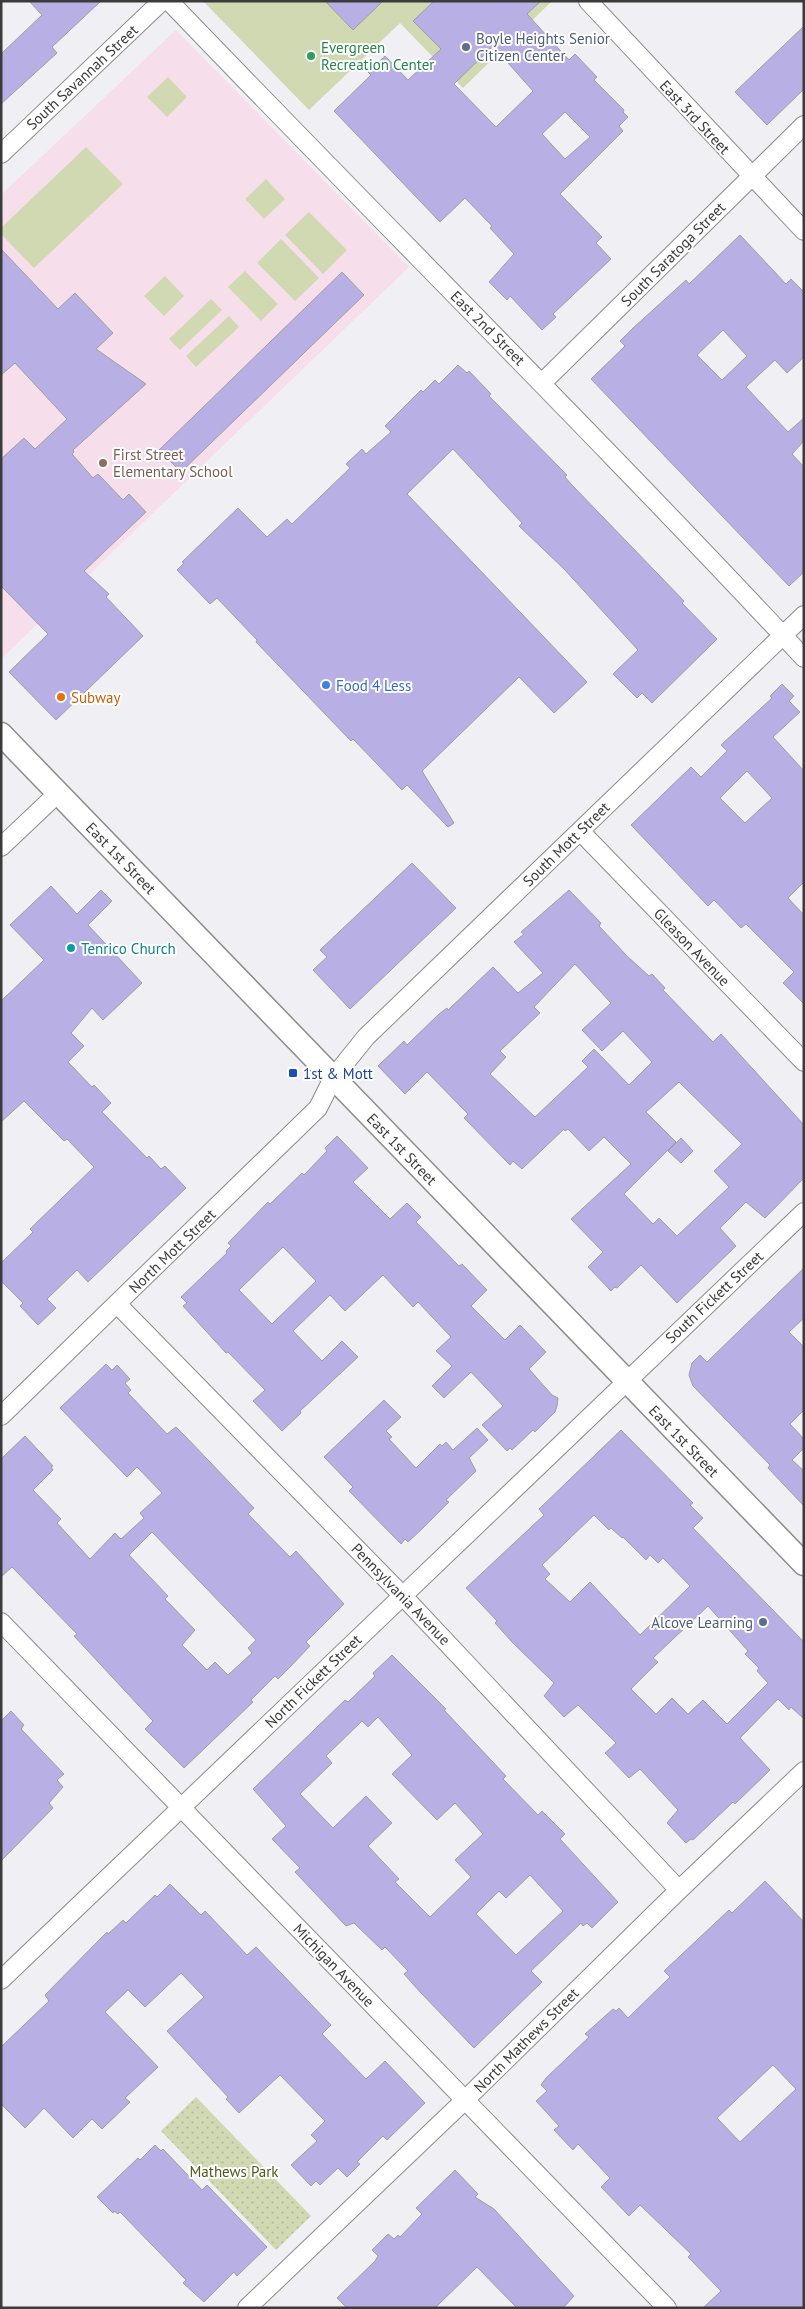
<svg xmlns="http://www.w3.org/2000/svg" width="805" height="2309" viewBox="0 0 805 2309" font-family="'PT Sans',sans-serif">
<defs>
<pattern id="park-dots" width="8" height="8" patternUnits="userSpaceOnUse" patternTransform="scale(1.25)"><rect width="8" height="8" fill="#d1d9b3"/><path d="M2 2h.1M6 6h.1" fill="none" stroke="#b4bb9b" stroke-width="1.8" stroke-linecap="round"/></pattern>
</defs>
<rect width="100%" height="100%" fill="#f0eff3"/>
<!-- education -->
<path fill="#f6deea" d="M 176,30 L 409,267 L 1,659 L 1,195 Z"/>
<!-- grass -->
<path fill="#d1d9b3" d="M 203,1 L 552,1 L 463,88 L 400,23 L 309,110 Z
M 168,77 L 187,97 L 167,117 L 147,97 Z
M 86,147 L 123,184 L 34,268 L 1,234 L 1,228 Z
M 266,179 L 285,199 L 264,219 L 245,199 Z
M 309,212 L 347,250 L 323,274 L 285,235 Z
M 281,239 L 319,278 L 295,301 L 257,263 Z
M 245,271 L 278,304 L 261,321 L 228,287 Z
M 165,276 L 184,296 L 164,316 L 144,296 Z
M 211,299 L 222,310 L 180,350 L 169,339 Z
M 229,316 L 239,327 L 196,367 L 186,356 Z"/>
<!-- park -->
<path fill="url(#park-dots)" d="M 196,2097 L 311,2216 L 276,2250 L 161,2131 Z"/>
<!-- building -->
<path fill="#b8afe5" stroke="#9f9ea1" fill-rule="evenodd" d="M 29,1 L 101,1 L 52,47 L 57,53 L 1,104 L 1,54 L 42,15 Z
M 325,1 L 383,1 L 353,30 Z
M 434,1 L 541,1 L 527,14 L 569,60 L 575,54 L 597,77 L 594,80 L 624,110 L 623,112 L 628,117 L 619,126 L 623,131 L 560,194 L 602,237 L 596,243 L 611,259 L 553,314 L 556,317 L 542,330 L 510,296 L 507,300 L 489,282 L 514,254 L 490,228 L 492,226 L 465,198 L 440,222 L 334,111 L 371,75 L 368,72 L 385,56 L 408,80 L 441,49 L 413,21 ZM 493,46 L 533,91 L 496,127 L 454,84 ZM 565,112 L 590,137 L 565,159 L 542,134 Z
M 804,26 L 804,89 L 767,125 L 735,92 Z
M 740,235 L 786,284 L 791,279 L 804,292 L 804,357 L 787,373 L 775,360 L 746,387 L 788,432 L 804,418 L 804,441 L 792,454 L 804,467 L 804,572 L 789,586 L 591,379 L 625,346 L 620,341 L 632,329 L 686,280 L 689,284 ZM 723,330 L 747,356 L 722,380 L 697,355 Z
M 1,249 L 58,309 L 75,293 L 113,333 L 96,349 L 146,384 L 73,450 L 74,452 L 72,454 L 93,478 L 98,474 L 123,500 L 129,494 L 146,512 L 84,571 L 109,594 L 106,597 L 143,636 L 56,720 L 9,672 L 48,634 L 1,586 L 1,459 L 24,438 L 35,449 L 67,419 L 15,363 L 1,375 Z
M 342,272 L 364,295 L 181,472 L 159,450 Z
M 458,365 L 467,373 L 469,371 L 491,394 L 489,396 L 567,475 L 565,477 L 572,485 L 684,601 L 682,603 L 717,639 L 652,703 L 642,693 L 637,698 L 613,674 L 638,650 L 564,569 L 519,526 L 522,523 L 453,449 L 407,494 L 587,682 L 554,713 L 519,677 L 422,771 L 454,823 L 448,827 L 407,785 L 402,790 L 353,739 L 351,741 L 256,642 L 257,640 L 217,598 L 210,604 L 177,570 L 184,563 L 182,562 L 238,508 L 267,537 L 287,519 L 292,524 L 350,468 L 346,464 L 362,449 L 366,454 L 391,432 L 385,426 L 421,390 L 423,392 L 435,380 L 439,384 Z
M 782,684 L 794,696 L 789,701 L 800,712 L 773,737 L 804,771 L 804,882 L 788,898 L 804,915 L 804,1004 L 783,983 L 794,972 L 746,924 L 741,928 L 714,900 L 708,906 L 631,825 L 691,767 L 701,777 L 727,751 L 721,745 L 772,698 L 770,696 ZM 747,771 L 772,798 L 745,823 L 720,798 Z
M 412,863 L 456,908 L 350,1009 L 313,970 L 327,957 L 320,950 Z
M 51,886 L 77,914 L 101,890 L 112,901 L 88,925 L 142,983 L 103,1020 L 92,1008 L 71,1033 L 84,1046 L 68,1062 L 92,1087 L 94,1085 L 111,1103 L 102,1112 L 147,1158 L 149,1156 L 161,1169 L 165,1166 L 186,1188 L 88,1282 L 77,1270 L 47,1299 L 56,1308 L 38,1325 L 20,1306 L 23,1303 L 1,1281 L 1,1263 L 33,1232 L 30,1229 L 94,1167 L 67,1139 L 64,1141 L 24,1101 L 1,1122 L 1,1001 L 44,960 L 10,925 Z
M 569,890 L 601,923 L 599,926 L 627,956 L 649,976 L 652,974 L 665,988 L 663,990 L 713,1042 L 721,1034 L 804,1125 L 804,1178 L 765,1218 L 746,1202 L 720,1228 L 736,1246 L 677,1303 L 641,1265 L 617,1288 L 615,1287 L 611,1291 L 588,1267 L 603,1252 L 571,1219 L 631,1164 L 604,1137 L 589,1151 L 568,1129 L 565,1131 L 564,1129 L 522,1169 L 513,1161 L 510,1165 L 464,1118 L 468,1114 L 466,1112 L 427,1072 L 405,1094 L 378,1066 L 404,1041 L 407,1045 L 439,1014 L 447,1008 L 448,1010 L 493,967 L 518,993 L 543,973 L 514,942 L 524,934 L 521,932 ZM 575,964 L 611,1003 L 582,1030 L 602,1051 L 623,1031 L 652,1062 L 629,1085 L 594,1049 L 582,1061 L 588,1067 L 535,1117 L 490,1074 L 506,1057 L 500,1051 L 540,1013 L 534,1007 ZM 679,1082 L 742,1144 L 714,1171 L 729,1187 L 677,1236 L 659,1218 L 653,1224 L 624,1194 L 676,1142 L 646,1112 Z
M 337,1136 L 368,1168 L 353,1182 L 390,1219 L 407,1203 L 421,1217 L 416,1222 L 459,1266 L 462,1264 L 487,1290 L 471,1306 L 505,1340 L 520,1325 L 546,1352 L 529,1369 L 552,1395 L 558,1398 L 557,1406 L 555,1412 L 535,1432 L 533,1430 L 512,1450 L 510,1448 L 507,1451 L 482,1425 L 503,1406 L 471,1372 L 444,1398 L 432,1386 L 452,1366 L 436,1351 L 451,1337 L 418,1302 L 413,1307 L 383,1275 L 345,1311 L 330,1295 L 293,1331 L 322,1361 L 342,1341 L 358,1357 L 300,1411 L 301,1413 L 282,1431 L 253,1401 L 265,1390 L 228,1352 L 226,1353 L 183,1306 L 187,1303 L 181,1297 L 227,1253 L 226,1251 L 231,1246 L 228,1243 L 268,1202 L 270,1204 L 302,1173 L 304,1175 L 327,1151 L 325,1148 ZM 283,1247 L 316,1281 L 272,1324 L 239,1290 Z
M 681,1138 L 693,1151 L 681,1163 L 668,1151 Z
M 804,1268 L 804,1318 L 789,1332 L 804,1347 L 804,1410 L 790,1424 L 804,1439 L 804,1448 L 792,1460 L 804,1471 L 804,1506 L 768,1468 L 770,1465 L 693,1386 L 689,1375 L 692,1363 L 700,1355 L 707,1362 Z
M 106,1364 L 112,1370 L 117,1365 L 130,1379 L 125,1383 L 131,1390 L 128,1393 L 167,1434 L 176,1427 L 185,1436 L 254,1508 L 248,1514 L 290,1557 L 296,1551 L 344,1604 L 306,1642 L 310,1646 L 290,1667 L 278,1679 L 275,1676 L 251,1700 L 253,1702 L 184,1768 L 145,1729 L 153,1721 L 74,1636 L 77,1634 L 12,1567 L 1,1577 L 1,1459 L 25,1436 L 53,1466 L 51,1467 L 53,1470 L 33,1490 L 61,1519 L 57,1523 L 90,1559 L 115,1533 L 121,1539 L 144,1518 L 140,1513 L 162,1493 L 137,1467 L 127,1477 L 60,1408 ZM 152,1532 L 256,1640 L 248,1648 L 252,1653 L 228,1675 L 215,1662 L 207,1670 L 182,1645 L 195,1630 L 165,1599 L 168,1596 L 129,1555 Z
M 384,1400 L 401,1417 L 386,1431 L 392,1437 L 389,1439 L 416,1468 L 440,1444 L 442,1446 L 446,1442 L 453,1450 L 477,1428 L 488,1440 L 469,1458 L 476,1471 L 446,1500 L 449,1502 L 423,1528 L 408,1542 L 405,1539 L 401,1544 L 349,1491 L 353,1487 L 324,1457 Z
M 621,1430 L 693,1503 L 690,1505 L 703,1518 L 693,1528 L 804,1642 L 804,1719 L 791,1707 L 789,1710 L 778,1699 L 740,1738 L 770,1770 L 735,1804 L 733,1802 L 693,1840 L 691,1839 L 686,1843 L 667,1823 L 678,1810 L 640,1769 L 629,1778 L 605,1753 L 616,1743 L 578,1705 L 564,1717 L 544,1696 L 554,1683 L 512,1642 L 495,1623 L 497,1621 L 466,1588 L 544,1515 L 539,1509 ZM 594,1515 L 609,1530 L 611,1528 L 622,1538 L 623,1537 L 646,1560 L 650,1555 L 658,1563 L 663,1558 L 690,1586 L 640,1635 L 590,1582 L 570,1602 L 545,1579 L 550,1574 L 542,1565 ZM 708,1606 L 748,1651 L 745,1654 L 759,1668 L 757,1671 L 768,1683 L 727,1724 L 703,1700 L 688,1714 L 672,1698 L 656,1714 L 631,1689 L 658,1662 L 653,1658 Z
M 392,1655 L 446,1709 L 444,1710 L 506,1776 L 503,1779 L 538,1815 L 542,1811 L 565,1834 L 560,1839 L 618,1902 L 592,1928 L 587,1923 L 583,1926 L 581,1923 L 531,1971 L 542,1982 L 474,2048 L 421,1993 L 404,1974 L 408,1971 L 385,1947 L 382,1950 L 354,1923 L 346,1926 L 295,1872 L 300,1868 L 272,1839 L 286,1826 L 253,1789 L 345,1700 L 348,1702 L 375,1676 L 373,1673 ZM 378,1717 L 412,1755 L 392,1774 L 437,1820 L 455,1803 L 483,1834 L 455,1860 L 471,1877 L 430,1917 L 395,1882 L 399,1879 L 368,1846 L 392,1823 L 366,1796 L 333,1828 L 300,1794 L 332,1763 L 326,1756 L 362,1721 L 368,1727 ZM 530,1875 L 563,1911 L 516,1955 L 476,1914 L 499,1891 L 506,1898 Z
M 11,1711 L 24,1725 L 21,1729 L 64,1774 L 57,1780 L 63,1787 L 49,1803 L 53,1808 L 1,1861 L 1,1721 Z
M 765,1881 L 804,1922 L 804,2308 L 703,2308 L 721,2291 L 688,2257 L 691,2254 L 640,2205 L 629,2216 L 601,2187 L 610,2178 L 578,2144 L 573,2150 L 554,2130 L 559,2126 L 536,2101 L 547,2091 L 541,2085 L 546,2078 L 589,2037 L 585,2034 L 613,2009 L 616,2011 L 619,2008 L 628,2018 L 670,1977 L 664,1971 L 729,1910 L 732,1913 ZM 773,2065 L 796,2089 L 740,2142 L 717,2118 Z
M 170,1884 L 201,1915 L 205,1911 L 247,1955 L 256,1947 L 331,2025 L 322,2034 L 366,2079 L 385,2061 L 425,2103 L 387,2140 L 383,2136 L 357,2162 L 360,2164 L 347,2177 L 338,2168 L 320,2185 L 316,2181 L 311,2186 L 291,2165 L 317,2141 L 311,2135 L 325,2121 L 280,2075 L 239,2113 L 226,2099 L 228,2097 L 167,2031 L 204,1997 L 181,1973 L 145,2007 L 128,1990 L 105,2012 L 158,2067 L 125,2098 L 130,2102 L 102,2129 L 92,2119 L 73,2138 L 44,2108 L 25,2128 L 1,2104 L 1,2047 L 49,2001 L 45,1995 L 107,1932 L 108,1934 L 123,1920 L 126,1923 L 155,1895 L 157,1897 Z
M 155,2145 L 161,2151 L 163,2149 L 202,2190 L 207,2185 L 267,2247 L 237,2276 L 234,2272 L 204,2302 L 183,2283 L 186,2280 L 120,2212 L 118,2214 L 114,2211 L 113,2213 L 97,2197 L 138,2158 L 140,2160 Z
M 455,2170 L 478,2194 L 475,2197 L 494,2209 L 574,2296 L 563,2308 L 517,2308 L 477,2267 L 435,2308 L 347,2308 L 337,2298 L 375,2261 L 378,2256 L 372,2250 L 388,2234 L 394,2239 L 398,2235 L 400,2237 L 422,2214 L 416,2208 Z"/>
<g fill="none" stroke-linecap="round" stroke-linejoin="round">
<!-- minor casing -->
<g stroke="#8c8b8e" stroke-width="20">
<path id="minor" d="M 169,1 C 380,221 596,435 804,658
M 588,1 L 804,231
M 1,154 L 162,1
M 542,383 L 804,125
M 580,831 L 804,1062
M 1,847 L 57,794
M 118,1305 L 402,1595 L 679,1890
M 1,1416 L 318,1108 L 333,1078 L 366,1037 L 804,615
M 1,1622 L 667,2308
M 1,1980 L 804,1212
M 247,2308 L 465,2100 L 679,1890 L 804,1771"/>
</g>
<!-- tertiary casing -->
<g stroke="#8c8b8e" stroke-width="25">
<path id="tertiary" d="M 1,734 L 804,1564"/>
</g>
<!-- minor -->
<use href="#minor" stroke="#fff" stroke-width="18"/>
<!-- tertiary -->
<use href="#tertiary" stroke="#fff" stroke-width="22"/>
</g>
<!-- markers -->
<g fill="#5c6f8a" stroke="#fff" stroke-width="2">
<circle cx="466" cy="47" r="5"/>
<circle cx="763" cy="1622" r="5"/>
</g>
<circle fill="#2e9e5b" stroke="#fff" stroke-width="2" cx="311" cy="56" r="5"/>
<circle fill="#8d6e63" stroke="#fff" stroke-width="2" cx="103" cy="463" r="5"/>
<circle fill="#3f7fe0" stroke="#fff" stroke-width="2" cx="326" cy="685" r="5"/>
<circle fill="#e8710a" stroke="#fff" stroke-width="2" cx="61" cy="697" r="5"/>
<circle fill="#0f9aa8" stroke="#fff" stroke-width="2" cx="71" cy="948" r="5"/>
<rect fill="#1a4fb4" stroke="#fff" stroke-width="2" x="288" y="1068" width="10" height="10" rx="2.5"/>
<g text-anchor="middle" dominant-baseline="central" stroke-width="4" stroke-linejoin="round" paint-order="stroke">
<!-- service labels -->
<g font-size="15" fill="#4e5e75" stroke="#fff" text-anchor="start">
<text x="476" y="38">Boyle Heights Senior<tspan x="476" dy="17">Citizen Center</tspan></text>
<text x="753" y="1622" text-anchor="end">Alcove Learning</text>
</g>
<!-- leisure labels -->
<g font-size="15" fill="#27864d" stroke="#fff" text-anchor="start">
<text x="321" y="47">Evergreen<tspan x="321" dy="17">Recreation Center</tspan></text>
</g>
<!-- street labels -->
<g font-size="15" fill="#3b3b3c" stroke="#fff">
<text transform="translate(82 77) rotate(-43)">South Savannah Street</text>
<text transform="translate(695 117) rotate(47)">East 3rd Street</text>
<text transform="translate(673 254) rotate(-45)">South Saratoga Street</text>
<text transform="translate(488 328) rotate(45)">East 2nd Street</text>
<text transform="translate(566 844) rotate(-44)">South Mott Street</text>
<text transform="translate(121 858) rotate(46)">East 1st Street</text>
<text transform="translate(692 947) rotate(46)">Gleason Avenue</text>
<text transform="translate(402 1149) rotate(46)">East 1st Street</text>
<text transform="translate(172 1251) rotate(-44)">North Mott Street</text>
<text transform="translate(714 1297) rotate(-43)">South Fickett Street</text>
<text transform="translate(684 1441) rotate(46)">East 1st Street</text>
<text transform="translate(401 1594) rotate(46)">Pennsylvania Avenue</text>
<text transform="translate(313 1681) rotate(-44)">North Fickett Street</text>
<text transform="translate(334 1965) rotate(46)">Michigan Avenue</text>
<text transform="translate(526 2040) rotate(-45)">North Mathews Street</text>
</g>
<!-- education labels -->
<g font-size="15" fill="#785e54" stroke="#fff" text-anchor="start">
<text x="113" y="454">First Street<tspan x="113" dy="17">Elementary School</tspan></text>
</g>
<!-- shop labels -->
<g font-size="15" fill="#366cbe" stroke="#fff" text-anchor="start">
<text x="336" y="685">Food 4 Less</text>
</g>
<!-- food labels -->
<g font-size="15" fill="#c56008" stroke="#fff" text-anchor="start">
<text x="71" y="697">Subway</text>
</g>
<!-- culture labels -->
<g font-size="15" fill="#0d838f" stroke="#fff" text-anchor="start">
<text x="81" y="948">Tenrico Church</text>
</g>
<!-- transit labels -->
<g font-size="15" fill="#164399" stroke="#fff" text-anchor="start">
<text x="303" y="1073">1st &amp; Mott</text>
</g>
<!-- park labels -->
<g font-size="15" fill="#4f581a" stroke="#fff">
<text x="234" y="2171">Mathews Park</text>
</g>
</g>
<!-- border -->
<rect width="805" height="2309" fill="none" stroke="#3b3b3c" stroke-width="5"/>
</svg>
